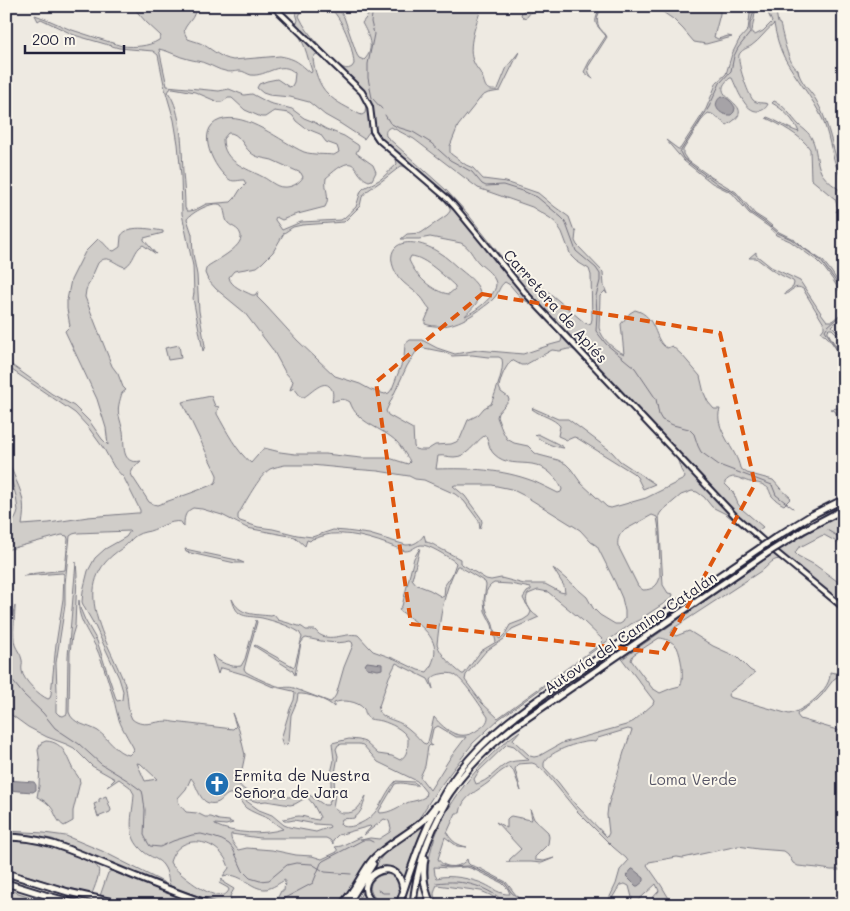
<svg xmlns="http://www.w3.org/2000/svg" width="850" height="911" viewBox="0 0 850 911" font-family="Mali,sans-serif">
<rect width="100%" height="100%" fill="#eeeae2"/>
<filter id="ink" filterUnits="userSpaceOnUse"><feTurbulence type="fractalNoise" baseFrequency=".02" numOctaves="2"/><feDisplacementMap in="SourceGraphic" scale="10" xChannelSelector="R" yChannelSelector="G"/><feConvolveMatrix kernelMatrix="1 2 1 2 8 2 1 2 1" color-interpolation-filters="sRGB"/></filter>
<g filter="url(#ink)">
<!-- green -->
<path fill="#d0cdc9" stroke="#797882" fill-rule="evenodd" d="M 132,6 L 197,6 C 195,11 194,17 190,21 C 184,29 182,30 188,39 C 193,41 199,42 204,45 C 214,51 221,58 233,60 L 280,56 C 297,59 299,63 311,73 L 312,71 C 308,60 306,47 300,37 C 293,26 279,16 269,6 L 278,6 L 295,23 L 297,23 L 298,20 L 296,13 L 292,6 L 296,6 L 298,9 L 304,11 L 301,12 L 299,16 C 308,36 324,50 339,65 C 344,69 347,70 352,67 L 354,64 C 353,46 342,17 328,6 L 336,6 L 344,17 L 357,55 L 359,58 L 364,60 C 376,49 368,34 362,23 L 369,14 L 372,6 L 482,6 C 477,22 466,47 474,63 C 476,68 480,71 482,76 C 486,86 484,91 497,90 L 498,89 L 507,67 L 519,52 L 500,91 L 488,93 L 482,96 L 458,126 L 450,146 L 450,152 L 451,154 L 466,165 L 473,168 L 483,179 L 506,182 L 538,193 L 555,207 L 569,217 L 573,228 L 576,232 L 575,241 L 577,245 L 603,272 L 604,286 L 607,294 L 605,291 L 600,296 L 599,328 C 602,339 613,349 624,354 L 621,324 L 630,313 L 635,310 C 658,316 653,341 667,348 L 672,346 L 682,355 L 700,376 L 704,393 L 708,402 L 714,409 L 720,409 C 713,428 737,450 740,468 L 747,473 L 773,480 L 780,488 L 791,498 L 784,505 C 780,503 775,500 772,496 C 769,492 770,488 765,486 C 761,483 756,483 750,482 C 741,480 733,472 725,482 L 725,484 L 733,492 L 738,504 L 743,510 L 763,527 L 752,535 L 726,514 L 712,507 L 704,497 L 697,492 L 692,491 L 681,495 L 661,512 L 659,515 L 663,585 L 668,593 L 673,594 L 672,598 L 639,620 L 631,624 L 499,719 L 473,743 L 435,793 L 418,820 L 378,849 L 365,864 L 346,895 L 336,905 L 260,905 L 267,902 L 276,901 L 281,891 L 284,891 L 285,880 C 279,883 273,888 266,889 C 251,890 240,871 223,876 L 229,868 C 222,839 179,830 170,862 L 171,864 C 179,874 210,899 223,895 C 227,894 227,893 229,890 L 228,888 L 219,883 L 222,879 L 224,883 L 234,889 L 230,896 L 231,900 L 252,905 L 232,905 L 207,899 L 171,887 C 167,880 169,873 163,865 C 159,859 150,857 144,852 C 124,835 133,816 134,794 L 130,787 L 119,779 L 107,787 L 115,779 L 92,766 L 74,748 L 66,744 L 47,737 L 28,727 L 6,711 L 6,654 L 9,653 L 10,651 L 7,642 L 8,638 L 12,631 L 13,613 L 15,606 C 15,618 12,633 15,645 C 17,650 21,654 22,660 C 23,663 21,667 22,671 C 23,680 40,696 48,699 L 50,698 L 51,694 L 56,644 L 63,599 L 64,574 L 62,573 L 23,576 L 28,574 L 65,570 L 68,539 L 67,536 L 62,535 L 6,550 L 6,526 L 11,524 L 15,519 L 17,515 L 18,511 L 16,496 L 6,462 L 6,411 C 13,425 6,443 8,458 C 9,466 13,472 16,480 C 24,498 25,506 22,525 L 49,523 L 88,517 L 137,513 L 140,513 L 140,510 L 124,478 L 114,467 L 104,449 L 88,427 L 75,413 L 6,366 L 6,361 L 52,394 L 74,406 L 90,422 L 102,439 L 108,445 L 106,428 L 97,399 L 65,331 L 70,326 L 67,309 L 67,300 L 71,280 L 85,252 L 98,239 C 105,242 107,250 114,251 L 120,247 L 121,236 C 128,224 150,229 163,231 L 163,233 L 144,238 L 144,240 L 156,254 L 143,245 C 134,249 135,261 125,267 C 114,264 108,253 98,263 L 86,290 L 85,297 L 112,366 L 118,374 L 123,387 L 126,390 L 122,393 C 120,400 117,408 119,416 C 120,421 122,426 123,431 C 125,445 120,465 141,461 L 134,467 L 131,473 L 132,476 L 149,502 L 153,504 L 157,505 L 191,493 L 214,484 C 217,481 217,479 217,475 L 182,402 L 211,396 L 215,406 L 219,407 L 217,411 L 217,414 C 226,430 237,452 251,463 L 264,448 L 280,452 L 295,454 L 325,454 L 361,458 L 389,458 L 408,464 L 410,462 C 407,455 410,461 406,455 C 403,451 401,446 397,442 C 382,427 357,424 350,402 C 344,398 339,399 332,402 C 333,396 334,390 329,386 C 322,380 310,394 304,397 L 301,397 L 294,388 L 290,390 L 293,381 L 285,372 L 273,350 L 244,312 L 216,289 L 208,280 L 205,273 L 206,269 L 208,266 C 217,260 247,245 240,233 C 238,228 232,227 228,223 C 224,218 226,210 221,205 C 214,200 191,213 187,219 L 192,234 L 193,254 L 197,275 L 199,311 L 205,346 L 203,351 L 193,298 L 194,293 L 193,266 L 182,214 L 181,176 L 178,144 L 174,120 L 165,89 L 158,55 L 153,51 L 119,48 L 74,35 L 41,19 L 38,21 L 35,15 L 46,19 L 69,29 L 122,46 C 134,47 148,47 159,40 L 161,36 L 146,22 ZM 159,49 C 170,51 178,57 188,59 C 195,61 201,61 207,64 C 213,66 219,70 225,71 C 230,73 235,71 240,71 C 244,71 247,74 251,75 C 267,77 281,59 295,73 L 294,82 L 292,86 L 289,87 L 277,79 L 267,81 L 259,84 L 257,88 L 263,93 L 269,95 L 290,97 L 309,102 L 325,115 L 341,124 L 364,139 L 369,132 L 376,142 L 396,159 L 397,164 L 381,179 L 364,188 L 361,191 L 356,207 L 344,218 L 341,220 L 301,222 L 282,230 L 275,220 L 275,219 L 276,217 L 282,220 L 294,215 L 325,207 C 331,197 324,189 326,178 C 331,174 344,161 351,164 C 354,165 357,170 359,173 C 363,178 364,179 369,181 L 372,180 L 376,172 L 373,165 L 356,153 L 359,147 L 358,145 L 344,136 L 326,129 L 314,122 L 304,118 L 292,109 L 269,103 L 252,94 L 244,95 L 229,89 L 219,91 L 167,86 ZM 316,54 L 319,55 L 363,97 L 366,106 L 365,113 L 362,115 L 359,114 C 349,108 336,103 328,94 C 319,86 314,70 313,58 ZM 173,88 L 195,92 L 218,102 L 222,102 L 228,98 L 232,98 L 245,110 L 261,117 L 265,117 L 274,111 L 289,113 L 293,116 L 296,121 L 305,128 L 320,134 L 326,142 L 337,146 L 339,152 L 334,155 C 325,154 313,155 304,152 C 281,142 246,111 220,120 C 194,129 214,170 230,180 C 234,182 239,180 244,180 L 246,184 L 240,190 L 235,198 L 231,202 L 206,204 L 195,210 L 190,211 L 187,211 L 185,208 C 185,196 184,184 183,173 C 182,149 182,111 168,92 L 170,89 ZM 391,127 L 414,139 L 478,188 L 532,207 L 550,218 L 556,223 L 562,232 L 571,256 L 576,261 L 589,269 L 591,275 L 592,319 L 591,323 L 588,324 L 585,323 L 540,285 L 511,269 L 467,213 L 445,189 L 386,136 C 385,131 386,129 391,127 ZM 228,133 C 239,132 243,146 250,152 C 256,158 264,158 272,160 C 282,164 291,169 301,173 L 303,177 C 300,183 291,188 283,187 C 276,187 269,180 263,177 C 246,168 223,162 223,139 ZM 401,166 L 403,166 L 407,168 C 414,174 448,201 450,208 C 451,212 449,212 447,215 L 421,233 L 407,234 L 401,239 L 419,239 L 430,237 L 461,243 C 470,247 472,256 479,263 C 484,268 491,272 495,280 C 501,293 476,311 465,316 C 470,310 479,303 480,295 C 481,285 468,276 462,271 C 454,265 447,257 438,252 C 428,245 405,237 395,248 C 389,255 392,266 396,273 C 401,283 413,289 421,297 C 424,300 426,305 430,309 L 425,321 L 425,324 C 445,331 466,320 481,309 C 486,305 490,303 494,298 C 499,293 499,286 505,282 L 510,285 L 522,299 L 532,304 L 560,335 L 562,337 L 561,342 L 550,345 L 523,354 L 478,350 L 455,354 L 437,348 L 422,340 L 410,340 L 405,344 L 404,358 L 392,389 L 389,393 L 385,394 L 371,390 L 360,384 L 335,376 L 297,340 L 266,306 L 257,297 L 258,291 L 255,295 L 252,295 C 244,291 230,286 229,277 L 234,271 L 257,267 L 262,263 L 273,252 L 284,233 L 293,227 L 302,225 L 344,222 L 360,206 L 362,197 L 367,191 L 383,180 ZM 411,256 C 425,257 444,276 455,286 L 455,289 L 449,294 C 432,292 415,275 409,260 ZM 419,347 L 444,352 L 452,356 L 472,355 L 488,357 L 499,357 L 502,359 C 505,368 495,394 491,404 L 484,408 L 478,415 L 468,420 L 460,439 L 456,442 L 451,444 L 435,445 L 427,450 L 419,450 L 415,449 L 414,446 L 413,429 L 388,415 L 386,411 L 407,366 ZM 568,349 L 572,349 L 575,351 L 671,451 L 677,458 L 681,470 L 685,477 L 684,479 L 646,498 L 611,508 L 607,507 L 581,483 L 571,469 L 566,464 L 558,460 L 539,455 L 535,453 L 528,446 L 514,443 L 507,439 L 502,430 L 497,417 L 498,413 L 509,400 L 508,397 L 501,392 L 499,387 C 501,377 505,367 512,360 L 521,365 L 525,365 L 552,350 L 560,351 ZM 484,436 L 486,436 C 489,442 489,449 494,454 C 505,465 519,462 532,464 C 545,466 557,477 562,489 L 561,492 L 558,493 C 550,489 542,485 533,481 C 501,469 470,468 436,469 L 438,456 C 444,455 448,457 454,457 C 468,457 474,443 484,436 ZM 285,465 L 311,465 L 352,469 L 378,471 L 409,476 L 415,479 L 424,480 L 455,494 L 464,501 L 479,521 L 480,529 L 482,522 L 481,518 L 465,496 L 453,486 L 455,485 L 492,485 L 511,489 L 525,496 L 580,530 L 591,542 L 597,546 L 615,582 L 622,598 L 625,611 L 625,618 L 623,622 L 620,624 L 615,624 L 600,615 L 593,608 L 587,597 L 553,568 L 564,586 L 565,593 L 560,592 L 545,584 L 524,584 L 501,578 L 491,580 L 486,579 L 460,563 L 460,559 C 455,556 450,554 445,551 C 438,548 433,543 426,542 L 424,535 C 419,542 414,545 406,545 L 369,534 L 346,531 L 333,530 L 312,537 L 297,535 L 273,529 L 258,527 L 240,521 L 238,519 L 238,515 C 245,503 259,476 270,469 C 275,467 280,466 285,465 ZM 193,508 L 202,509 L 222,515 L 247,528 L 295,537 L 305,546 L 307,540 L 310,541 L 312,539 C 318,538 324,535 331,534 C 357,532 382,542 405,551 C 413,551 414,546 421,545 C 428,544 448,557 454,561 L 456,563 L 452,575 L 445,585 L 444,596 L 442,597 L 430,590 L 417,585 L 412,579 L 420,548 L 414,558 L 402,606 L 399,610 C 414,621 440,635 434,658 C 432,663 431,668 427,672 L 418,670 L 395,659 L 373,651 L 370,648 L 358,635 C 344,632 326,645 315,630 L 306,630 L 302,627 L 278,620 L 274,615 L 271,616 C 254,614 240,616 232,599 C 237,619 245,615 262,618 C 274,621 288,625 299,632 L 302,637 L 295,665 L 294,667 L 255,645 L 254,646 L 292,670 L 295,675 L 301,643 L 304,639 L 306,638 C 321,641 335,645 350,641 L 352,642 L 353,645 L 344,667 L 336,695 L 332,701 L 330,702 L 296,689 C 291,686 287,688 281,687 C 269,684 257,678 246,672 L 244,669 L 257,622 L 256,620 L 245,659 L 241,666 C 232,668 218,662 212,655 L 218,674 L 220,668 L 222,668 L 246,675 L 271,686 L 293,691 L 295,693 L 294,700 L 290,709 L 281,739 L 283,745 L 287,744 L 289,742 L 291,715 L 297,701 L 298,694 C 307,693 328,700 334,707 L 334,703 C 342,699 358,701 364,709 C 366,713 365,717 370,719 C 373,720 378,720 382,721 C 391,724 403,729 408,738 C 408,747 408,755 400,760 L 392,756 L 378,754 L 365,742 L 359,740 L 349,739 L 332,743 L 334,760 L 331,773 L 331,799 L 328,805 L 324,805 L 308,794 L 301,792 L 299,787 L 298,794 L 294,796 L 289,797 C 273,796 248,798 239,784 L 245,755 L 239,730 L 232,713 L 236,726 L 233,729 L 173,722 C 159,718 145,730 132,719 C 126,708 129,694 124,682 C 107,639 67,584 121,549 C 131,543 131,535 145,532 C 156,531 170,519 181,522 L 184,527 C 184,519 184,512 193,508 ZM 652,515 L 657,517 L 659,530 L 660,577 C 658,586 652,590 643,590 L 638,586 L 618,546 C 617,540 619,535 623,531 ZM 130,531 L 126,537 L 105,549 L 95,558 L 88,571 L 83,591 L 82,602 L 84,607 L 95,626 L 119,678 L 123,691 L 122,700 L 117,701 L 116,699 L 97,641 L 85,620 L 80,608 L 79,600 C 76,621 94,638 100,657 C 105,670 109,683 113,697 C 116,707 117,717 122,727 C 125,733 129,740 133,747 L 134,750 L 129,755 C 116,753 108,738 98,731 C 88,725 72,724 69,712 L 70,652 L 72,636 L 75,626 L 77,575 L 76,562 L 68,656 L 67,714 L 63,716 L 59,715 L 56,712 L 56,706 L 57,691 L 56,663 L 65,605 L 65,584 L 70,536 L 73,534 L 77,533 ZM 457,566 L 459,566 L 485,582 L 486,585 L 484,600 L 485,611 L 492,625 L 496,642 L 481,651 L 464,674 L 462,674 C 452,666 441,656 437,644 C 440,617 444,590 457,566 ZM 494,583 L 510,584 L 531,588 L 531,590 L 527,592 L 523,598 C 525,604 530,607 531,612 L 529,616 L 523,620 L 510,625 L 505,634 L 500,639 C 493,635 495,628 492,622 C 491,618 488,615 487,611 C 483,602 484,588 494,583 ZM 538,590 L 548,592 L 582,620 L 603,640 L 602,643 L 498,718 L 482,703 L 465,680 L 466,675 L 486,651 L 504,639 L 512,629 L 539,617 C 531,614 523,602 528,594 ZM 396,663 L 428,679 L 433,689 L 431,680 C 434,676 436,675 441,674 C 445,673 449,673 453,674 C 463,678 481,707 488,717 C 488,722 484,726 479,729 C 461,743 446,731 434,717 L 428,742 L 426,744 L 423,743 C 417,736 410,729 402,724 C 393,719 382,719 378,709 L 389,677 ZM 438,726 L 456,737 L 466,737 L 450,758 L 430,790 L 420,777 L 425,766 L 428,747 L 430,745 L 432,746 L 430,743 L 433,729 ZM 342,744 L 359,744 L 363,745 L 378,762 L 417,781 L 426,792 L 425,797 C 420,800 414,801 409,802 C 399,806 391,813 380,813 L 379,811 L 395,784 C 403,781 410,786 418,785 L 414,782 L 396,781 C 382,795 381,814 361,823 C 355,826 348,828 342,826 L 340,824 L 342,819 C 346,818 351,819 354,818 C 362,813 364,803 366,796 C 360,805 357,814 344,813 C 339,813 337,811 333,807 L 335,795 L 334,779 L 338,756 L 336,749 L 338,745 ZM 137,763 L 141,764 L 157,779 L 145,781 ZM 191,778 C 198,785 199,807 216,803 C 222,802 226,792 232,794 C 239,795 241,804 246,808 C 252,812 260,815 267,818 C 273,821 278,826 283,829 C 263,835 234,834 215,825 L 215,824 L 226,825 L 233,823 L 229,821 L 219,820 L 211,817 L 205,817 L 197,813 L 186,812 L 180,805 L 178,801 L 178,798 L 186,789 ZM 307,797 L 313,804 L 320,817 L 319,820 C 312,820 306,816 299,816 C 293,816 288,819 282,819 L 284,821 L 289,821 L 294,820 L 315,824 L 329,825 L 330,827 L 316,832 L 289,827 L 284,825 L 272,815 L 259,810 L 245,800 L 247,799 L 258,802 L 266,801 L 290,805 L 295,804 ZM 384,819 L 389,821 L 391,828 L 390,832 L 379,839 L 370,838 L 361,840 L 360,837 L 341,846 L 335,847 L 337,849 L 337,852 L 322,859 L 312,856 L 296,855 L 272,850 L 247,848 L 238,850 C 234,845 230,840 231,834 L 260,838 L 326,838 L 330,840 L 333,844 L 333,840 L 338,835 L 370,826 L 371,827 L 364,835 Z
M 528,6 L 536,6 L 526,18 L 523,17 L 521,15 L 522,12 Z
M 600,6 L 603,6 C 599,12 595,19 599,27 C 601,31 605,32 607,37 L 588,67 L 589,73 L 593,79 L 584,72 L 589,62 L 606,36 C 593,21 594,25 600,6 Z
M 648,6 L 720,6 L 720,14 L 714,37 L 718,39 L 728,36 L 732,37 L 706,44 L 694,42 L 683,29 L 673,19 L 657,8 Z
M 751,6 L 755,6 C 756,16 752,24 752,33 L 755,35 L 763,31 L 772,22 L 765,6 L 775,6 L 778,23 L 780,24 C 783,36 788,64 798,70 C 799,81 811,91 816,100 C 828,121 830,138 837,160 C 839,168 844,174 844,183 C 832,163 831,141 823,120 C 813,98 796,79 784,57 C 779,47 776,35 774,24 C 766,30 760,40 751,46 C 747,48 741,50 739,55 C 737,63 748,94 753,100 C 757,104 763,102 768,104 C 766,108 764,110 759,111 C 745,113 737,88 732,78 L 730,78 C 703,99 764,104 727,125 L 712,114 L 708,113 L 701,121 L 683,150 L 683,154 L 687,160 L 711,177 L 736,192 L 755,214 L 766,221 L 779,232 L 795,240 L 801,246 L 823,261 L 831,271 L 844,291 L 844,299 L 833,280 L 825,269 L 816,260 L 790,241 L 776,235 L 769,227 L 749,213 L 732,193 L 712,183 L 684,161 L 666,140 L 678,149 L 680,149 L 706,109 L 717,82 L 726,74 L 732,54 L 739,40 L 748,30 Z
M 774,101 C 785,105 791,117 799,125 C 803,129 809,132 812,139 C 817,149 816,162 821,172 C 826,181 836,187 844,193 L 844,206 L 836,212 L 838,209 L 835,199 L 811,179 L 810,149 C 802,136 779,124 766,118 L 767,117 C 778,121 788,129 799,132 C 794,120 783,109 772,103 Z
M 756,252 L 756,255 L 771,267 L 800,281 L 821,313 L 827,321 L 832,321 L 844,311 L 844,315 L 832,326 L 842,336 L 844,341 L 832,329 L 829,329 L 828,330 L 828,333 L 843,358 L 844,367 C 840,355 832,339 821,332 L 824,328 L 824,324 L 803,289 C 796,284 791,291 785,295 L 785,293 L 793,287 L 794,283 L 793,281 L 773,271 L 756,258 L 749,258 Z
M 179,345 L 181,358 L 168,360 L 165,348 Z
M 844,405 L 844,411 L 842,416 L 844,432 L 835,411 L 830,409 L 838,408 Z
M 533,408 L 558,419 L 568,419 L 612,452 L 620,461 L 655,484 L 643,489 L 637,477 L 633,473 L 577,438 L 574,437 L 567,440 L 558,436 L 560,426 C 554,418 541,416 532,409 Z
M 538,434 L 560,445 L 564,448 C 554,447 541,442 535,435 Z
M 844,514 L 844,521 L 836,527 L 844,532 L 844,546 L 824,535 L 821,536 L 798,548 L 795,553 L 798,556 L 815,565 L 844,586 L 844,613 L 781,560 C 774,557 769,565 764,569 L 674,628 L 671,633 L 676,636 L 689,631 L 713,646 L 737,657 L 750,670 L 755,673 L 730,692 L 728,695 L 729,697 L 789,714 C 804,711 832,689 830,672 L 835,673 L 844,670 L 844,673 L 834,679 L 822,695 L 817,700 L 798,713 L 797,715 L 800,719 L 844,732 L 844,870 L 831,870 L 818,868 L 798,866 L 793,863 L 788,854 L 784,851 L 758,849 L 738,846 L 683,858 L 677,857 L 649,862 L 647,865 L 661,885 L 673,905 L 646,905 L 659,891 L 656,884 L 634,904 L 634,905 L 629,886 L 625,884 L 620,885 L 608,905 L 606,905 L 616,884 L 620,870 L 628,861 L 626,858 L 613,847 L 577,811 L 544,771 L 535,764 L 532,763 L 518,764 L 515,769 L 521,791 L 513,770 L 509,767 C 501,770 496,776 489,782 C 478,791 462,796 460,813 L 456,813 L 447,833 C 452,842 458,845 467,847 L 457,846 L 445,837 L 438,859 C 444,869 460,869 467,859 L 468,863 L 470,865 L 479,868 L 506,882 L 516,895 L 530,905 L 505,905 L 490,895 L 481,891 L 437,885 C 432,895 433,898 442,905 L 436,905 C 404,848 475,761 520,731 L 513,739 L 514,741 L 530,756 L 534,757 L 539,756 L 562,743 L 626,725 L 634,721 L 653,704 L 654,701 L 622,659 L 774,553 L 811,531 ZM 659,638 C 665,638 673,642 677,647 C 681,655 685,679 680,686 L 672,688 L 660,693 L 652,688 L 631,660 L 633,655 ZM 628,729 L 632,730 L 624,752 L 608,806 L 607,815 L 609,833 L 607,837 L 575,804 L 558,782 L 544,767 C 544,766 544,764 544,763 C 548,751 585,739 595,742 L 598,738 ZM 507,744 L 514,746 L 529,760 C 521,761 513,760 506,764 C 495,771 489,781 476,784 L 474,779 L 479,771 ZM 434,867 L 449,868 L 467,867 L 473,869 L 502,883 L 508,889 L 510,894 C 500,895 493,888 484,884 C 473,879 449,874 437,878 L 435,875 Z
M 185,549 L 237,560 L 244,563 L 235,563 L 186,552 Z
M 46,741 C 65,742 66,758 74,771 C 77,775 79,777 80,782 L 73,811 L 73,821 L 64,826 C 58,822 57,818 54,812 C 51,805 44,800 37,797 L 39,786 L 40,763 L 38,750 L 41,743 Z
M 106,796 L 111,810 L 110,812 L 98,817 L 94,804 L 99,802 L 99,799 Z
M 530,809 L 534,819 L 548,832 L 549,837 L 548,844 L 535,857 L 535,860 L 544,861 L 554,858 L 542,863 L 531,862 L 506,862 L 509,862 L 510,859 L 521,849 L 496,822 L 507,828 L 507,819 L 509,817 L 511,816 L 531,820 L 532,819 Z
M 425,821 L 426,823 L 421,833 L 404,879 C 396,865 388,866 374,868 L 386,851 Z
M 6,831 L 44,833 L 66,836 L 102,851 L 165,883 L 161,884 L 52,839 L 27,835 L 6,834 Z
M 6,840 C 17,840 30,840 41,843 C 52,846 93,859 98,868 C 101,873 94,888 92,894 L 58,885 L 6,869 Z
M 111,871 L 200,905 L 149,905 L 100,896 L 108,873 Z
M 387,874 C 395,876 406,888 398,897 C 396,900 390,902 387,904 C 366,899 364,877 387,874 Z
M 6,889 L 43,901 L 57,905 L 34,905 L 29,902 L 28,905 L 25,905 L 26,902 L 6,895 Z
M 363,891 L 365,897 L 372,905 L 355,905 Z"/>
<!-- water -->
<path fill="#a6a3a7" stroke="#716f7c" d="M 722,96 C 728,98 733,103 735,108 L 734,112 L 731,115 C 719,116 710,104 722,96 Z
M 367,662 L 382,664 L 382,669 L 378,670 L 367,668 L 365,665 Z
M 6,780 L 34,782 L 36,785 L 36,790 L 33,792 L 6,790 Z
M 632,869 L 633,869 L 644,878 L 644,881 L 638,886 L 636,886 L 626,876 Z"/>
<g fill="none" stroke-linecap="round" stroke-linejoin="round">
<!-- stream -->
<path stroke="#716f7c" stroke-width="1" d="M 375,6 L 372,15 L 371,22 L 374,34 L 368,64 L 368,78 L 372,98 L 382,109
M 753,6 L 753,14 L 750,24 L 750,33 L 738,48 L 734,56 L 731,71 L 720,83 L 709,107 L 680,152 L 683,158 L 693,166 L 719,185 L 732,191 L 737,195 L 750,212 L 766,223 L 778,233 L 791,239 L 821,261 L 835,280 L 844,294
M 385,115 L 390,123 L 397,127 L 413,132 L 431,143 L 450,160 L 472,172 L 482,184 L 486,186 L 503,185 L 525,192 L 537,197 L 561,217 L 565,221 L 576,251 L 596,268 L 600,274 L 600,281 L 596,296 L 597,314 L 596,331 L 606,344 L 635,368 L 656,399 L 659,415 L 662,420 L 673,425 L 689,429 L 694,434 L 698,446 L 701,452 L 719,465 L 772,485 L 776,495 L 793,508
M 844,312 L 827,327 L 825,330 L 839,353 L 844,363
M 844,406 C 837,413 840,421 844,429
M 827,530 L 844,540
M 6,673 L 23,694 L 43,713 L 55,728 L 79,744 L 101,764 L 127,780 L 142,791 L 143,795 L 145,810 L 144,835 L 148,843 L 150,846 L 160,847 L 173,841 L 192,835 L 201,834 L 213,837 L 222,840 L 229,844 L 233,849 L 243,871 L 250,878 L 260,881 L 269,880 L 287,865 L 296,863 L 312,864 L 325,872 L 351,874
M 440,865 L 448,867 L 469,866 L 483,872 L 505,883 L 511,892 L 526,905
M 436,883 C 466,879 486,886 509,905
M 378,890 L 383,893 L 389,893
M 262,905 L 267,903 L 279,902 L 281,900 L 313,883 L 321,863 L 323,861 L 363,840 L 369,840 L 373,842"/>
<!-- secondary casing -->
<g stroke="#22223b" stroke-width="8">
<path id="secondary" d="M 273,6 L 362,92 L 370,107 L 373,131 L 379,140 L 448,199 L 456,208 L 528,296 L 736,517 L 777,553 L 844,608"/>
</g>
<!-- highway casing -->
<g stroke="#22223b" stroke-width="9">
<path id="highway" d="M 776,537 L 810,516 L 844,499
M 782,544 L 804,530 L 844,509
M 441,807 C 459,776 483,751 511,729 L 766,554
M 6,837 C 46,837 74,852 110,866 C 143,880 177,893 211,905
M 425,858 C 422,874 424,890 432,905
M 6,873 L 68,892 L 126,905
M 6,883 L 45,895 L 81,905
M 341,905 C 355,892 361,873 373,859 C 384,847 404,836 418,825 L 424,820 L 436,805
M 347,905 L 373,864
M 376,905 C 343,882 398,848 403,889
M 399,905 C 413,862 427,818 453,780 C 487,730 539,699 588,665 C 645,626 702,587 760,548
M 413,905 C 416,869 428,835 446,804"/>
</g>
<!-- secondary -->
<use href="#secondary" stroke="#fbf7ec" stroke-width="4"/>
<!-- highway -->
<use href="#highway" stroke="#fbf7ec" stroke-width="5"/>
<!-- highway-bridge casing -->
<g stroke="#22223b" stroke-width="9" stroke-linecap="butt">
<path id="highway-bridge" d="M 760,548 L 776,537
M 766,554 L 782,544"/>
</g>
<!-- highway-bridge -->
<use href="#highway-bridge" stroke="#fbf7ec" stroke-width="5"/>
</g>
</g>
<!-- marked area -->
<path fill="none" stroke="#de560e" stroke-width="4" stroke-dasharray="10 6" stroke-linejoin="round" d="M 482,294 L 720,333 L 755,484 L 662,653 L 411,624 L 376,382 Z"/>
<!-- icons -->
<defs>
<g id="church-disc" transform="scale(1.25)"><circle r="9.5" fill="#1f6fb2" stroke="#fbf7ec"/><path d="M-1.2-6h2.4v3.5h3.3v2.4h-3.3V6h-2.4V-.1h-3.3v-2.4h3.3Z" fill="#fff"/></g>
</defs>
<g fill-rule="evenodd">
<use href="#church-disc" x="217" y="784"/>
</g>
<g text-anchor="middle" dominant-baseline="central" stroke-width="4" stroke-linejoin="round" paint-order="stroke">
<!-- street labels -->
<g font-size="15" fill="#22223b" stroke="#fbf7ec">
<text transform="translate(556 306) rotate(48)">Carretera de Apiés</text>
<text transform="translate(630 632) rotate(-34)">Autovía del Camino Catalán</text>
</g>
<!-- poi labels -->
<g font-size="15" fill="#22223b" stroke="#fbf7ec" text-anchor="start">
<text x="234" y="775">Ermita de Nuestra<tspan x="234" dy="17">Señora de Jara</tspan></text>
</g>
<!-- park labels -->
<g font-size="15" fill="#565566" stroke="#fbf7ec">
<text x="693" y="779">Loma Verde</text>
</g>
</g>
<!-- margin -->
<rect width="850" height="911" fill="none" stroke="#fbf7ec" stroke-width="25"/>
<rect x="12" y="12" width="825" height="886" fill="none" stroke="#22223b" stroke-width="2" filter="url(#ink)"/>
<!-- scale -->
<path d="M25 45v8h99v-8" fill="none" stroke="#22223b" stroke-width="2.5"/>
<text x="32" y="45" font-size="15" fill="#22223b" stroke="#fbf7ec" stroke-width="4" paint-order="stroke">200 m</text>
</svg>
